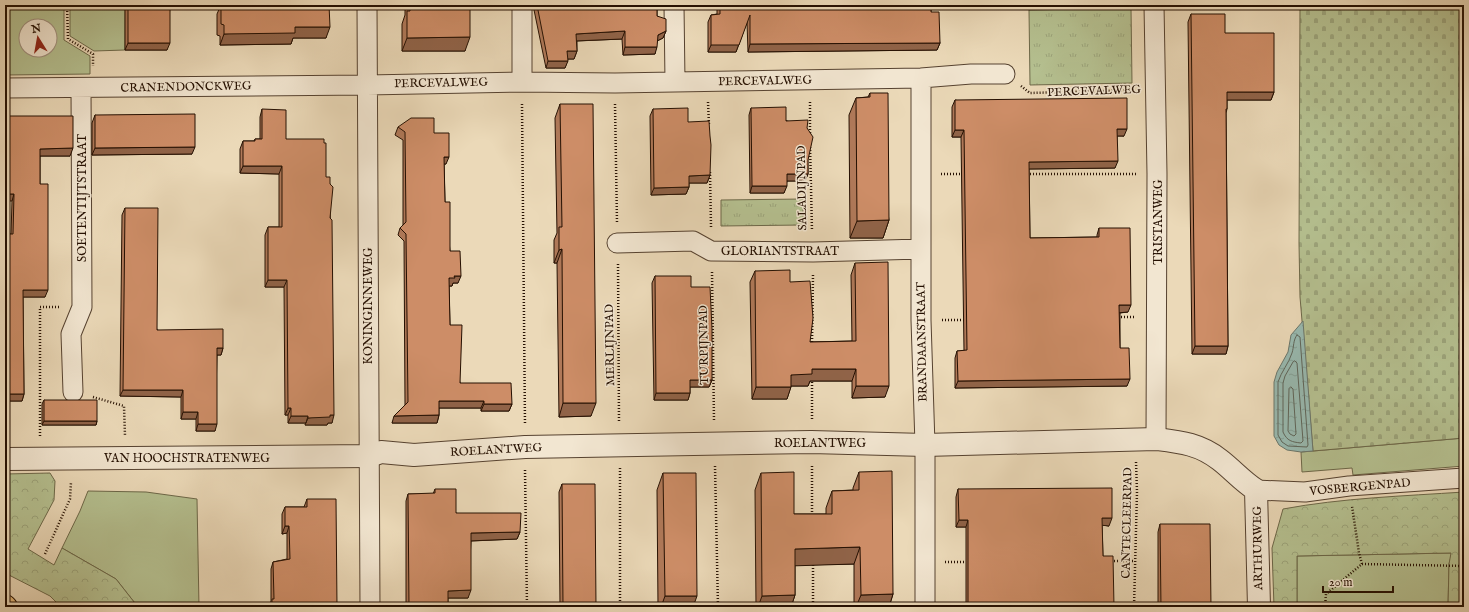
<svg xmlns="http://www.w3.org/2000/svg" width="1469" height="612" viewBox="0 0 1469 612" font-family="'IM FELL English',serif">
<defs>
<pattern id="forest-crowns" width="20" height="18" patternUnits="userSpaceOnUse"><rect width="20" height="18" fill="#b5c090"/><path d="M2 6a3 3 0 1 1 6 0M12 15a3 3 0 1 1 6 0" fill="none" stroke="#9ca47b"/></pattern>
<pattern id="cemetery-stones" width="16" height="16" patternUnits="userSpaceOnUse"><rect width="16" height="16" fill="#b5c090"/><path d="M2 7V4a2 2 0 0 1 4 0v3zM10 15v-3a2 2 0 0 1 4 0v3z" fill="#9ca47b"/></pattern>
<pattern id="park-tufts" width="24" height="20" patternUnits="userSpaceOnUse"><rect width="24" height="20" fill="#b5c090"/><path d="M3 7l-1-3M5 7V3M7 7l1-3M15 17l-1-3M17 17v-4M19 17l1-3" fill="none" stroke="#9ca47b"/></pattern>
<pattern id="water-ripples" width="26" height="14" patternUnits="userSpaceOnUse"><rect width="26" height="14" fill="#98bab1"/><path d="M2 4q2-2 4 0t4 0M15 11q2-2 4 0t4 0" fill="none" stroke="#839f97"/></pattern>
</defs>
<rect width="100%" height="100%" fill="#ebd9b8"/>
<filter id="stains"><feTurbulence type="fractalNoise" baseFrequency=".005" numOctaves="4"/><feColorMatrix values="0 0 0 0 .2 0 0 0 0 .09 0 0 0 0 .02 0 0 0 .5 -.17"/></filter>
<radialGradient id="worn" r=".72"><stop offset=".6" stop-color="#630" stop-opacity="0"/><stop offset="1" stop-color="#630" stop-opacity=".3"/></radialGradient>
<!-- grass -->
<path fill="#b5c090" stroke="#6d6849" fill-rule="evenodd" d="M 5,5 L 64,5 L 64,40 L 90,56 L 90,74 L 5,75 ZM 26,26 L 50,26 L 50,50 L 26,50 Z
M 70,5 L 125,5 L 125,50 L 94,51 L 70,36 Z
M 1464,438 L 1464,466 L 1353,475 L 1352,468 L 1302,472 L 1301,452 Z
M 88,491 L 146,492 L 197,499 L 199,607 L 138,607 L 116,579 L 62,548 L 80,511 Z
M 1452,553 L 1449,564 L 1448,607 L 1297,607 L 1297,556 Z"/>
<!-- forest -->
<path fill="url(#forest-crowns)" stroke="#6d6849" d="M 50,473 L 55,481 L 54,500 L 28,549 L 54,565 L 62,548 L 116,579 L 138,607 L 61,607 L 50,596 L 5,573 L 5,474 Z
M 1464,492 L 1464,607 L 1448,607 L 1449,564 L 1451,553 L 1297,556 L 1297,607 L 1274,607 L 1272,548 L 1283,509 C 1342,498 1404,496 1464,492 Z"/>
<!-- cemetery -->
<path fill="url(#cemetery-stones)" stroke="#6d6849" d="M 1300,5 L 1464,5 L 1464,438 L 1313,451 L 1300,297 L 1299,243 Z"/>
<!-- park -->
<path fill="url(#park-tufts)" stroke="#6d6849" d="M 1131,8 L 1132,83 L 1030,85 L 1029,10 Z
M 803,199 L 803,225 L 721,226 L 721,200 Z"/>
<!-- water -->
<path fill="url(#water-ripples)" stroke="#6a766b" d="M 1303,321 L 1313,451 L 1301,452 L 1287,450 L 1279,445 L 1274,436 L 1274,382 L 1277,372 L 1288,352 L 1291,335 Z"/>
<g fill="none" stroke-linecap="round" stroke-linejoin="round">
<!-- shore -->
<path stroke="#5e655a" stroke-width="1" d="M 1297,335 L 1300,337 L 1308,445 L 1307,447 L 1288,446 L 1282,442 L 1278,435 L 1278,382 C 1281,372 1289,363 1292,353 C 1294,347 1293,340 1297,335 Z
M 1295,361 L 1297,363 L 1303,441 L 1301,443 C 1292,442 1287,441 1283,432 L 1283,383 L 1285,376 L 1293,362 Z
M 1291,387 L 1293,389 L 1296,434 L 1294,436 L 1290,434 L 1288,431 L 1289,389 Z"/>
<!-- minor casing -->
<g stroke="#564230" stroke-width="21">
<path id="minor" d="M 367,5 L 370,607
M 674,5 L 675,82
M 1154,5 L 1157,174 L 1156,439
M 921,78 L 921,320 L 925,445 L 925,607
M 522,82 L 522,5
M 5,88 L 367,85 L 522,82 L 615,83 L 921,78 L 971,74 L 1005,74
M 617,243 L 693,241 L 711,251 L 813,252 L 921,249
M 73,392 L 71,334 L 82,307 L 81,88
M 1256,490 L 1305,492 L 1349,486 L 1464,478"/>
</g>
<!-- tertiary casing -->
<g stroke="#564230" stroke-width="24">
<path id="tertiary" d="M 5,459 L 369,456 L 381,452 L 414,455 L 525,447 L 811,442 L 925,445 L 1156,439 C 1181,442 1200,444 1220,460 C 1233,470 1242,481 1256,490 L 1259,607"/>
</g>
<!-- motorway casing -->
<g stroke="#251002" stroke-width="24">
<path id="motorway" d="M 5,606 L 6,607"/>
</g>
<!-- path -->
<path stroke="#251002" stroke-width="2.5" stroke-dasharray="1 2" stroke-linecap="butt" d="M 67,5 L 68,39 L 93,54 L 93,66
M 1021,86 L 1030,93 L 1134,90
M 708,102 L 709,125
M 810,102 L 810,137
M 522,104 L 525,425
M 615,104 L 617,223
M 810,144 L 812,231
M 710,172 L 711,227
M 941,174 L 964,174
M 1027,174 L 1136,174
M 618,264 L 619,423
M 712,272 L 714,421
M 1118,317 L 1135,317
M 942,320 L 967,320
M 812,345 L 813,274
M 93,397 L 124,406 L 125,436
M 812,419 L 812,378
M 40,436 L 40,307 L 60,307
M 715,466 L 718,607
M 812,466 L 812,517
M 525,470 L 527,607
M 45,554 L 70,499 L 71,482
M 1111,561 L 1135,561
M 813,562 L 813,607
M 945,562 L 968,562
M 1362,564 L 1464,566
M 620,607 L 620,468
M 1134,607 L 1137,492 L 1136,462
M 1325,607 L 1326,594 L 1362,564 L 1359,553 L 1352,506"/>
<!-- minor -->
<use href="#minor" stroke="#f2e6d1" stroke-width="19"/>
<!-- tertiary -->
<use href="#tertiary" stroke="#f2e6d1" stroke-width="22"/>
<!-- motorway -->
<use href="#motorway" stroke="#e6bc7c" stroke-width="22"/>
</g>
<!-- wall -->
<path fill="#b07959" stroke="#251002" d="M 125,5 L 170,5 L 167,50 L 125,50 Z
M 220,5 L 329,5 L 326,38 L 293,38 L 291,44 L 220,45 L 220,36 L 217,35 L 217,14 L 220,7 Z
M 405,5 L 470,5 L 465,51 L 402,51 L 402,24 L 405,15 Z
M 533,5 L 657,5 L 657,16 L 666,31 L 663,38 L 657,41 L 655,54 L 623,55 L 622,39 L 577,41 L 577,51 L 574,59 L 568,59 L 565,68 L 546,68 Z
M 717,5 L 931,5 L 931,12 L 940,43 L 937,50 L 748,52 L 747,22 L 736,52 L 708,52 L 708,22 L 711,15 L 717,14 Z
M 1191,14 L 1225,33 L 1274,92 L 1271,100 L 1227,100 L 1227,109 L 1226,113 L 1228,346 L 1226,354 L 1192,354 L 1188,22 Z
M 870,93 L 889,220 L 883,238 L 850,238 L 849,115 L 856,98 L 868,97 Z
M 955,100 L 1124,136 L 1117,136 L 1115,168 L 1029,169 L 1030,238 L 1097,237 L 1097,235 L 1099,228 L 1128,312 L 1120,313 L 1120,348 L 1127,386 L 955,388 L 955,358 L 957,351 L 964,351 L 961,137 L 952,137 L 952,107 Z
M 560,104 L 591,416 L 559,417 L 557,263 L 554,263 L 554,240 L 557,233 L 555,118 Z
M 751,108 L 807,128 L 808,174 L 805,181 L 787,181 L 784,193 L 750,193 L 749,115 Z
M 262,109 L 286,139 L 326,177 L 330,184 L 332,423 L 328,423 L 327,425 L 305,425 L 306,423 L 288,423 L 288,415 L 285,415 L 284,287 L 265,287 L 265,235 L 268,227 L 279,227 L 279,174 L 240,173 L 240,149 L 243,141 L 254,141 L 255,139 L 260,139 L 260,117 Z
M 653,109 L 688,122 L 710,175 L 707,183 L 689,183 L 689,187 L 686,194 L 651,195 L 650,116 Z
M 95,115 L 192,154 L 92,155 L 92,123 Z
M 5,116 L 70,156 L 40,156 L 40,184 L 45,297 L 23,297 L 24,394 L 22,401 L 5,401 L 5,234 L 11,234 L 12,201 Z
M 398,127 L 434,133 L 446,164 L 444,164 L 445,202 L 450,251 L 458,283 L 453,283 L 452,286 L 449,286 L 450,325 L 460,383 L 512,404 L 509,411 L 481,411 L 481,408 L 439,408 L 439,415 L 437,423 L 392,423 L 405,405 L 404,241 L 398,235 L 400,228 L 403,225 L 403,140 L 395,135 Z
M 125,208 L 157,330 L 223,348 L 221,355 L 217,355 L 215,431 L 196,431 L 196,419 L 181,419 L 181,397 L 120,396 L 122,215 Z
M 855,263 L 885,397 L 852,398 L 852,381 L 810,381 L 808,386 L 791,386 L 787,399 L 752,399 L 750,282 L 755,271 L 790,282 L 810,342 L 852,341 L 851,275 Z
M 655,276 L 691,287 L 712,380 L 709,387 L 690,387 L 690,393 L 688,400 L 654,400 L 652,283 Z
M 44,400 L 97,421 L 96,425 L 42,425 L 42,404 Z
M 859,472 L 893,594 L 889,607 L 854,607 L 854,564 L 795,565 L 795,595 L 791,607 L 756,607 L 755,490 L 761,473 L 794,514 L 826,514 L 826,508 L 832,491 L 853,490 L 853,488 Z
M 663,473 L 693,607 L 658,607 L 657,490 Z
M 562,484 L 596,607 L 560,607 L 559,492 Z
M 435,489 L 456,513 L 520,532 L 517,539 L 471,541 L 468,598 L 448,598 L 448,607 L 406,607 L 406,501 L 408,494 L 433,494 Z
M 958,489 L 1109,526 L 1102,525 L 1103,556 L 1114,607 L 966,607 L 966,527 L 956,527 L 956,497 Z
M 307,499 L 337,607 L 269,607 L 271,601 L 271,569 L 273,562 L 287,559 L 287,533 L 282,534 L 282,514 L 285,507 L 304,507 Z
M 1160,524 L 1211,607 L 1158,607 L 1158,532 Z"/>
<!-- shaded-wall -->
<path fill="#906348" stroke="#251002" d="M 747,22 L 736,52 L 708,52 L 711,45 Z
M 295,27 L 330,27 L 326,38 L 293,38 L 291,44 L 220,45 L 224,34 Z
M 625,31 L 622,39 L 574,41 L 576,34 Z
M 666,31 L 663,38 L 655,42 L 658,35 Z
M 470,37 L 465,51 L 402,51 L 407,38 Z
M 128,43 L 170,43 L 167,50 L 125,50 Z
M 940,43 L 937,50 L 748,52 L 750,44 Z
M 625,47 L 657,47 L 655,54 L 623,55 Z
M 567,51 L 577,51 L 574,59 L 565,59 Z
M 548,61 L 568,61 L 565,68 L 546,68 Z
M 1227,92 L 1274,92 L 1271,100 L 1224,100 Z
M 1117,129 L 1127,129 L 1124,136 L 1115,136 Z
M 955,130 L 964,130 L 961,137 L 952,137 Z
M 195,147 L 192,154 L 92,155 L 95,148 Z
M 73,148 L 70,156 L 38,156 L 40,149 Z
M 444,157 L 449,157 L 446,164 L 441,164 Z
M 1118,161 L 1115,168 L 1026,169 L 1029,162 Z
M 243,166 L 282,166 L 279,174 L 240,173 Z
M 787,174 L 808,174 L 805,181 L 784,181 Z
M 710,175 L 707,183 L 686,183 L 689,176 Z
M 752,186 L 787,186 L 784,193 L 750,193 Z
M 689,187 L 686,194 L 651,195 L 654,188 Z
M 5,194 L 14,194 L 12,201 L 5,201 Z
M 889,220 L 883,238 L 850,238 L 857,221 Z
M 562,249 L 557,263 L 554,263 L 559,250 Z
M 454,276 L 461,276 L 458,283 L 453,283 L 452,286 L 446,286 L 449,278 Z
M 268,280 L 287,280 L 284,287 L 265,287 Z
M 23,290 L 48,290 L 45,297 L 21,297 Z
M 1119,305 L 1131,305 L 1128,312 L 1117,313 Z
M 1195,346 L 1228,346 L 1226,354 L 1192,354 Z
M 217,348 L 223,348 L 221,355 L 214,355 Z
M 812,369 L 856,369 L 852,381 L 810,381 L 808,386 L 787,386 L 791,375 Z
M 1130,379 L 1127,386 L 955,388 L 958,381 Z
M 690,380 L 712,380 L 709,387 L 688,387 Z
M 856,386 L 889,386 L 885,397 L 852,398 Z
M 756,387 L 791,387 L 787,399 L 752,399 Z
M 123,390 L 183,390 L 181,397 L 120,396 Z
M 656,393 L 690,393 L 688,400 L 654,400 Z
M 5,394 L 24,394 L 22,401 L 5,401 Z
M 439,401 L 484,401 L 481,408 L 437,408 Z
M 563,403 L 596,403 L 591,416 L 559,417 Z
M 484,404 L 512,404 L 509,411 L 481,411 Z
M 288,408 L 291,408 L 288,415 L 285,415 Z
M 183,412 L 198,412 L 196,419 L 181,419 Z
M 330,415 L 334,415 L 332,423 L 328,423 L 327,425 L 305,425 L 308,418 Z
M 439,415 L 437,423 L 392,423 L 394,416 Z
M 291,416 L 308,416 L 306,423 L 288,423 Z
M 44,421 L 97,421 L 96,425 L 42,425 Z
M 198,424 L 217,424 L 215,431 L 196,431 Z
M 1102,518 L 1112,518 L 1109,526 L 1100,525 Z
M 959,520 L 968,520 L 966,527 L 956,527 Z
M 285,526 L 289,526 L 287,533 L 282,534 Z
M 520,532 L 517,539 L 468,541 L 471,533 Z
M 860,547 L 854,564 L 789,566 L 795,549 Z
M 471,590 L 468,598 L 445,598 L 448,591 Z
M 893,594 L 889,607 L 856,607 L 861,595 Z
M 795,595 L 791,607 L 758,607 L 762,596 Z
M 665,596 L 697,596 L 693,607 L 661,607 Z
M 968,603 L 975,603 L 974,607 L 967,607 Z"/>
<!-- building -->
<path fill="#cd8d67" stroke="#251002" d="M 128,5 L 170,5 L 170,43 L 128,43 Z
M 221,5 L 329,5 L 330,27 L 295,27 L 295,33 L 224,34 L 224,25 L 221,24 Z
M 410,5 L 470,5 L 470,37 L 407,38 L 407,11 L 410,11 Z
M 537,5 L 657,5 L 657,16 L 666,19 L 666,31 L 658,35 L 657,47 L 625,47 L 625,31 L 576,34 L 577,51 L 567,51 L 568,61 L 548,61 Z
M 720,5 L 931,5 L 931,12 L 939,12 L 940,43 L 750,44 L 750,15 L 739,45 L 711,45 L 711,15 L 720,14 Z
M 1191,14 L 1225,14 L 1225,33 L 1274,33 L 1274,92 L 1227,92 L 1227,109 L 1226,109 L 1228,346 L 1195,346 Z
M 870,93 L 888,93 L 889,220 L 857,221 L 856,98 L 870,97 Z
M 1127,98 L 1127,129 L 1117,129 L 1118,161 L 1029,162 L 1030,238 L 1099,237 L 1099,228 L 1130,228 L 1131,305 L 1119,305 L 1120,348 L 1129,348 L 1130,379 L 958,381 L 957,351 L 967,350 L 964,130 L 955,130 L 955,100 Z
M 560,104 L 593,104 L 596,403 L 563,403 L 562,249 L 559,250 L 559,227 L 562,227 Z
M 786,107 L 786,121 L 808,120 L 807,128 L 813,137 L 808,160 L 808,174 L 787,174 L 787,186 L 752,186 L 751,108 Z
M 688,108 L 688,122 L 709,121 L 710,136 L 711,145 L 710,175 L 689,176 L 689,187 L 654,188 L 653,109 Z
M 262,109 L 286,110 L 286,139 L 324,139 L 324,143 L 326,143 L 326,177 L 330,177 L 330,184 L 333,187 L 330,218 L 332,220 L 334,415 L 330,415 L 330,417 L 308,418 L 308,416 L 291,416 L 291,408 L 288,408 L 287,280 L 268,280 L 268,227 L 282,227 L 282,166 L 243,166 L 243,141 L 255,141 L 255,139 L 262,139 Z
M 195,114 L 195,147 L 95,148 L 95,115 Z
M 5,116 L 73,116 L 73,148 L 40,149 L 40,184 L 48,184 L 48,290 L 23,290 L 24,394 L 5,394 L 5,234 L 13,234 L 14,194 L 5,194 Z
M 411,118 L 434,118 L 434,133 L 449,133 L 449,157 L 444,157 L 445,202 L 450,202 L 450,251 L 460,251 L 461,276 L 454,276 L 455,278 L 449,278 L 450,325 L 462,325 L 460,383 L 511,383 L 512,404 L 484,404 L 484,401 L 439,401 L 439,415 L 394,416 L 408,402 L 406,234 L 400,228 L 406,222 L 405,132 L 398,127 Z
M 125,208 L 158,208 L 157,330 L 223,329 L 223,348 L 217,348 L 217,424 L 198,424 L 198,412 L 183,412 L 183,390 L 123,390 Z
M 888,262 L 889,386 L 856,386 L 856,369 L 812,369 L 812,374 L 791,375 L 791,387 L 756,387 L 755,271 L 790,270 L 790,282 L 810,281 L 813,318 L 810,342 L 856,341 L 855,263 Z
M 655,276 L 691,276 L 691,287 L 710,287 L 712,329 L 712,380 L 690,380 L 690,393 L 656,393 Z
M 44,400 L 97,400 L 97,421 L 44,421 Z
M 892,471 L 893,594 L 861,595 L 860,547 L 795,549 L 795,595 L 762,596 L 761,473 L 794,472 L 794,514 L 832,514 L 832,491 L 859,490 L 859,472 Z
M 663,473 L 696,473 L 697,596 L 665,596 Z
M 562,484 L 595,484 L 596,607 L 560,607 L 563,606 Z
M 1112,488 L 1112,518 L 1102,518 L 1103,556 L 1113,556 L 1114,607 L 975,607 L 975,603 L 968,603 L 968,520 L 959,520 L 958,489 Z
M 435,489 L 456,489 L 456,513 L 521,513 L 520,532 L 471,533 L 471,590 L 448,591 L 448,607 L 409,607 L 408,494 L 435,493 Z
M 307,499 L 336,499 L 337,607 L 272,607 L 272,599 L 274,599 L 273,562 L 290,559 L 289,526 L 285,526 L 285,507 L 307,507 Z
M 1160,524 L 1210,524 L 1211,607 L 1161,607 Z"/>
<g text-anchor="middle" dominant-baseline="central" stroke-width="3" stroke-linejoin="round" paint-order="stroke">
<!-- street labels -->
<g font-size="12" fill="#251002" stroke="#f2e6d1">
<text transform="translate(765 81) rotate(-1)">PERCEVALWEG</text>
<text transform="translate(441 83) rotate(-1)">PERCEVALWEG</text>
<text transform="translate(186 87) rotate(-1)">CRANENDONCKWEG</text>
<text transform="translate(1094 91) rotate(-2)">PERCEVALWEG</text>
<text transform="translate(802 188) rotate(-91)">SALADIJNPAD</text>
<text transform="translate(82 198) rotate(-90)">SOETENTIJTSTRAAT</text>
<text transform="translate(1158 222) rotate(-90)">TRISTANWEG</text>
<text x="780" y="251">GLORIANTSTRAAT</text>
<text transform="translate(368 306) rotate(-90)">KONINGINNEWEG</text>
<text transform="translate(922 342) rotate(-91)">BRANDAANSTRAAT</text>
<text transform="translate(610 345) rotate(-91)">MERLIJNPAD</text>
<text transform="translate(704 345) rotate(-91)">TURPIJNPAD</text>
<text x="820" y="443">ROELANTWEG</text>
<text transform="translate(496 450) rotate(-3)">ROELANTWEG</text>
<text x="187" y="458">VAN HOOCHSTRATENWEG</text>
<text transform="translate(1360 487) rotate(-5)">VOSBERGENPAD</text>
<text transform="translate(1127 523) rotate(-89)">CANTECLEERPAD</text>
<text transform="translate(1258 548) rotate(-91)">ARTHURWEG</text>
</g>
</g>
<!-- margin -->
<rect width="1469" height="612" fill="none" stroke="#ebd9b8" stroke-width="20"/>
<rect x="6" y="6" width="1457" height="600" fill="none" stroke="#251002" stroke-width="2"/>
<rect x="10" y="10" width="1449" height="592" fill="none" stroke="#251002"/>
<!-- north arrow -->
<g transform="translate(38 38) rotate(349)"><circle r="19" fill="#f2e6d1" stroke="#a0907e"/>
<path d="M0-3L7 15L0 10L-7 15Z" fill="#8f2418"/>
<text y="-6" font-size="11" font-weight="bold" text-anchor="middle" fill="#251002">N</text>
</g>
<!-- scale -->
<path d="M1323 586v6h70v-6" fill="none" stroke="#251002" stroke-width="2"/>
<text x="1329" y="586" font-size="12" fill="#251002" stroke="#f2e6d1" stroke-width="3" paint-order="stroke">20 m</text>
<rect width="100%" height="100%" filter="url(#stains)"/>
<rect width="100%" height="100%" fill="url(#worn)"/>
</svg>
